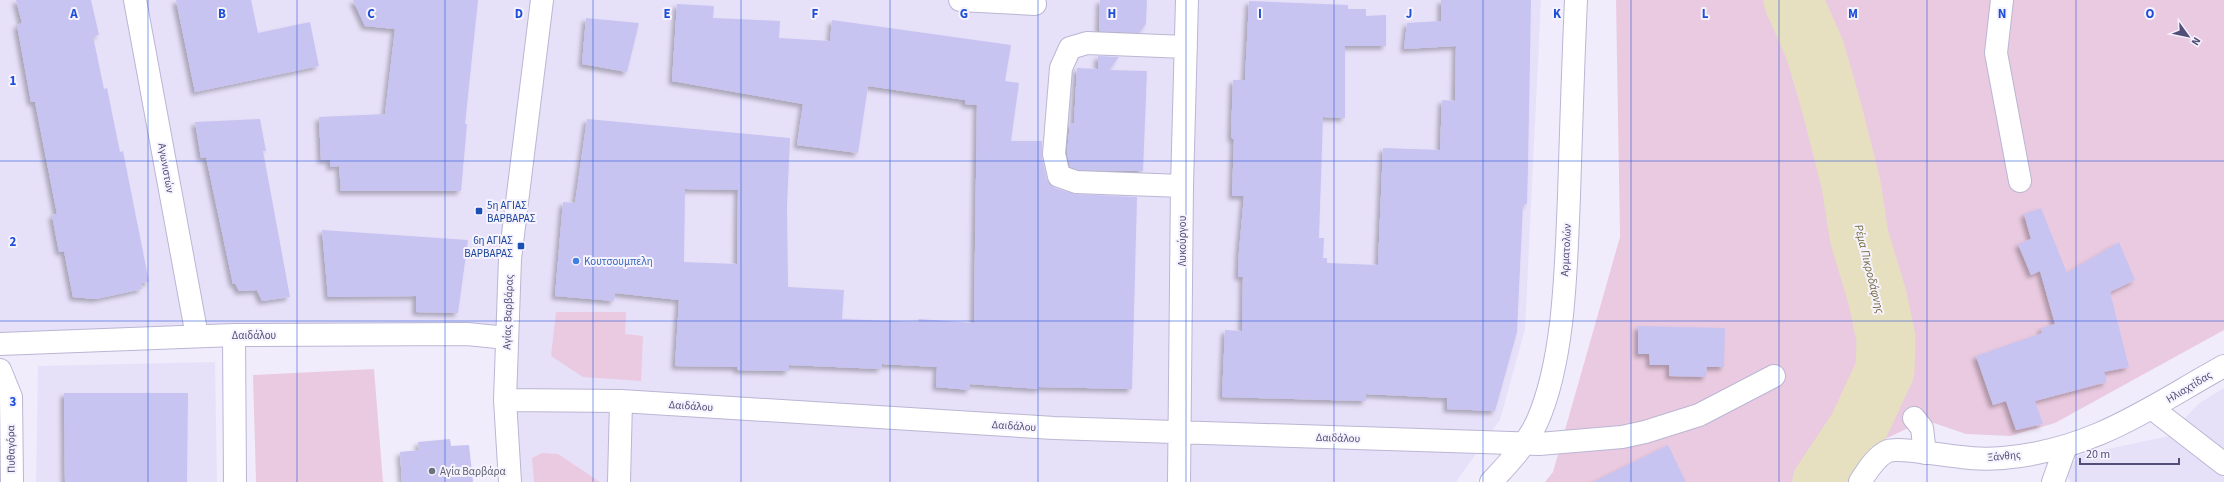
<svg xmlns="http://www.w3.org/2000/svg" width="2224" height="482" viewBox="0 0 2224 482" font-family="'Source Sans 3',sans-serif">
<defs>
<filter id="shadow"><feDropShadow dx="-3.5" dy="3.5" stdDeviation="2" flood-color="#0004"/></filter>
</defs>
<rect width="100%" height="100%" fill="#f1ecfc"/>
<!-- residential -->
<path fill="#e7e0f9" d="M 0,0 L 1541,0 L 1525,329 L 1500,420 L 1456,482 L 518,482 L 512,397 L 519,338 L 0,344 Z
M 215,362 L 217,482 L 36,482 L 38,366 Z
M 2224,388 L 2224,482 L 2071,482 L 2066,474 L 2079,455 L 2169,436 L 2198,404 Z"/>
<!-- green -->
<path fill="#eacae0" d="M 1616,0 L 2224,0 L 2224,330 L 2055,423 L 2010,436 L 1966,434 L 1925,420 L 1881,441 L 1854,482 L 1545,482 L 1553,472 L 1620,237 Z
M 556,312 L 626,312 L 625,334 L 643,336 L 641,381 L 583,377 L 551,356 Z
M 374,369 L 383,482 L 256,482 L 253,375 Z
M 542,453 L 558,454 L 600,482 L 534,482 L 532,458 Z"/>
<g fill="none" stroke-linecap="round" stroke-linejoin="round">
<!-- river -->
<path stroke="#e6e0c0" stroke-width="59" d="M 1793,0 L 1815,50 L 1832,109 L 1851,184 L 1859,236 L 1877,296 L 1886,338 L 1885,370 L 1858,428 L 1822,482"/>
</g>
<!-- building -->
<path fill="#c8c4f1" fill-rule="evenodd" filter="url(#shadow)" d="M 16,0 L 91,0 L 99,35 L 93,36 L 104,89 L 107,88 L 120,152 L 123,151 L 149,282 L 141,283 L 142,289 L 96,299 L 73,297 L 64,251 L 59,252 L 52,215 L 57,214 L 35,102 L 31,102 L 17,25 L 22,23 Z
M 176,0 L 251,0 L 258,33 L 310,22 L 319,66 L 195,92 Z
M 353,0 L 478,0 L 465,124 L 467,124 L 461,191 L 341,191 L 339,166 L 330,167 L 330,160 L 321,160 L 319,117 L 385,114 L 395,29 L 365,26 Z
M 1100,0 L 1147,0 L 1146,24 L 1139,33 L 1099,31 Z
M 1441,0 L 1531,0 L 1528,167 L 1527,204 L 1523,204 L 1517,332 L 1495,411 L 1447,409 L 1447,398 L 1366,394 L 1366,401 L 1222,397 L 1225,330 L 1242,331 L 1243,277 L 1238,277 L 1239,251 L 1244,196 L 1232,196 L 1234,140 L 1231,137 L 1233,80 L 1245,80 L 1249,1 L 1348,5 L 1348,9 L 1366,9 L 1366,16 L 1386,15 L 1386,46 L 1345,46 L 1345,118 L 1323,117 L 1319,238 L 1324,238 L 1323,258 L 1327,258 L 1327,263 L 1378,265 L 1383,148 L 1440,150 L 1442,100 L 1455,101 L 1456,46 L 1404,49 L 1407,23 L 1441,21 Z
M 677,4 L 714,6 L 713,18 L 780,21 L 779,38 L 830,41 L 832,20 L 1011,45 L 1005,81 L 1019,83 L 1011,141 L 1042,141 L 1042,157 L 1047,179 L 1055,188 L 1075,194 L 1137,197 L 1132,389 L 1039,387 L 1039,389 L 970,384 L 970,390 L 936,387 L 937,367 L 882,364 L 881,369 L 789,365 L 789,371 L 737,370 L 737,367 L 675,366 L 679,300 L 615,293 L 614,301 L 555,296 L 563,202 L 575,203 L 587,119 L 790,138 L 787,205 L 788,287 L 844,290 L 842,319 L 919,322 L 919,319 L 974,323 L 977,105 L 965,104 L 965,100 L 868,86 L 858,153 L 797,145 L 803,104 L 672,81 ZM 685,189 L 738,190 L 737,264 L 684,262 Z
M 586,18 L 639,23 L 627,72 L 582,64 Z
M 1098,56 L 1119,57 L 1109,70 L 1147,71 L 1143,171 L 1078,170 L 1070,167 L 1067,153 L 1070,123 L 1074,123 L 1077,68 L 1098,69 Z
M 260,119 L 266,151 L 263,151 L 290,297 L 262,301 L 257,290 L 239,291 L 235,283 L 233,284 L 206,157 L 201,158 L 195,122 Z
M 2041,208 L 2067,273 L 2119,242 L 2135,280 L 2110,292 L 2129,367 L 2104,372 L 2107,382 L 2035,401 L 2043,424 L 2016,430 L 2006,401 L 1993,405 L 1976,356 L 2042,333 L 2041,328 L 2055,324 L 2040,271 L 2031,275 L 2018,244 L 2031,239 L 2024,214 Z
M 322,230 L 468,240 L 458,313 L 416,312 L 416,296 L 328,297 Z
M 1638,326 L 1725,328 L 1724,367 L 1707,367 L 1706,377 L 1669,376 L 1669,365 L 1650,365 L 1649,354 L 1638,354 Z
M 64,393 L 188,393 L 187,482 L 65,482 Z
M 450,439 L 451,446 L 469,445 L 473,482 L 402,482 L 400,452 L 419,450 L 418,442 Z
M 1668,445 L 1686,482 L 1593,482 Z"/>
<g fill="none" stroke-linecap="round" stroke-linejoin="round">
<!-- minor casing -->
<g stroke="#bab6d3" stroke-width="24">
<path id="minor" d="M 135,0 L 197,336
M 960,0 L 1035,4
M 2002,0 L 1996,53 L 2020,181
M 1182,186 L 1076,182 L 1059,176 L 1054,154 L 1061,68 L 1070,48 L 1087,43 L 1186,47
M 234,335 L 235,482
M 0,344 L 234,335 L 467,334 L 507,338
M 0,370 L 11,397 L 12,482
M 505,400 L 621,401 L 1054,428 L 1539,444 L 1622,437 L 1645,432 L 1699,415 L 1774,376
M 2153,409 L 2224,464
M 1914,418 L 1922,428 L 1925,453
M 510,482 L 505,400 L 510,259 L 542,0
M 619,482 L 621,401
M 1179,482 L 1182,186 L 1187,0
M 1491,482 C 1508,464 1526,445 1537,422 C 1565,359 1566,265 1569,196 C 1571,131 1573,65 1576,0
M 1860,482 C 1867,471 1876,456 1888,451 C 1900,447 1946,456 1961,457 C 1975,459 1989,459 2003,458 C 2094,450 2148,408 2224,366
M 2053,482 L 2066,446"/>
</g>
<!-- minor -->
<use href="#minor" stroke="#fff" stroke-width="22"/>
</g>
<!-- grid -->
<path fill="none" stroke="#1d4ed8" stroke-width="1" stroke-opacity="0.55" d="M 148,0 L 148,482M 297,0 L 297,482M 445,0 L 445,482M 593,0 L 593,482M 741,0 L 741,482M 890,0 L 890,482M 1038,0 L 1038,482M 1186,0 L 1186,482M 1334,0 L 1334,482M 1483,0 L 1483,482M 1631,0 L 1631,482M 1779,0 L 1779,482M 1927,0 L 1927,482M 2076,0 L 2076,482M 0,161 L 2224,161M 0,321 L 2224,321"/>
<!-- markers -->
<g fill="#1a4fb4" stroke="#f6f2fe" stroke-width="1.5">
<rect x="475" y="207" width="8" height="8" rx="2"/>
<rect x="517" y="242" width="8" height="8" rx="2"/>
</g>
<circle fill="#3f7fe0" stroke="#f6f2fe" stroke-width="1.5" cx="576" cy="261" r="4"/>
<circle fill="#6b7280" stroke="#f6f2fe" stroke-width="1.5" cx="432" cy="471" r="4"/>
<g text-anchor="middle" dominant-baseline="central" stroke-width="4" stroke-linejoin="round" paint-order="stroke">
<!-- street labels -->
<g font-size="11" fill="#514e77" stroke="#f6f2fe">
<text transform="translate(166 168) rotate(80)">Αγωνιστών</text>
<text transform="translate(1182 241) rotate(-90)">Λυκούργου</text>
<text transform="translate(1566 250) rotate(-87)">Αρματολών</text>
<text transform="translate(508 312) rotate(-88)">Αγίας Βαρβάρας</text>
<text x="254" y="335">Δαιδάλου</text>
<text transform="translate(2189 387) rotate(-31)">Ηλιαχτίδας</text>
<text transform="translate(691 406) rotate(4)">Δαιδάλου</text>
<text transform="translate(1014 426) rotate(4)">Δαιδάλου</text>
<text transform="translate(1338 438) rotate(2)">Δαιδάλου</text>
<text transform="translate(11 449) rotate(-91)">Πυθαγόρα</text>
<text transform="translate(2004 456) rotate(-5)">Ξάνθης</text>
</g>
<!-- transit labels -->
<g font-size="11" fill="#164399" stroke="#f6f2fe" text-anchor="start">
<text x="487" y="205">5η ΑΓΙΑΣ<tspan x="487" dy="13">ΒΑΡΒΑΡΑΣ</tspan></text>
<text x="513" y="240" text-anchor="end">6η ΑΓΙΑΣ<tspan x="513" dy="13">ΒΑΡΒΑΡΑΣ</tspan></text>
</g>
<!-- shop labels -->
<g font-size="11" fill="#366cbe" stroke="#f6f2fe" text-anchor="start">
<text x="584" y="261">Κουτσουμπελη</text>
</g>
<!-- worship labels -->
<g font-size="11" fill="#5b616d" stroke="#f6f2fe" text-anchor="start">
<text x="440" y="471">Αγία Βαρβάρα</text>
</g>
<!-- water labels -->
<g font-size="12" font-style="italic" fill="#746d3e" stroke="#f6f2fe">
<text transform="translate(1869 269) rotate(76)">Ρέμα Πικροδάφνης</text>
</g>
</g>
<g font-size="13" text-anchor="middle" font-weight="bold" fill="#1d4ed8" stroke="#f6f2fe" stroke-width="4" stroke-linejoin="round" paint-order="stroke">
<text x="74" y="18">A</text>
<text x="222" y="18">B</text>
<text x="371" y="18">C</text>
<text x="519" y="18">D</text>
<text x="667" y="18">E</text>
<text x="815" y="18">F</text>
<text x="964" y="18">G</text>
<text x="1112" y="18">H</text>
<text x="1260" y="18">I</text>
<text x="1409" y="18">J</text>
<text x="1557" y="18">K</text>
<text x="1705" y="18">L</text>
<text x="1853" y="18">M</text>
<text x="2002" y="18">N</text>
<text x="2150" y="18">O</text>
<text x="13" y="85">1</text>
<text x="13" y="246">2</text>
<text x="13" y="406">3</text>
</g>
<!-- north arrow -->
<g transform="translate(2188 36) rotate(123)" stroke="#f6f2fe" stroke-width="3" paint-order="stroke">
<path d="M0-3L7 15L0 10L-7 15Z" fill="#514e77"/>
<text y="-6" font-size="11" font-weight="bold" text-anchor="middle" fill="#514e77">N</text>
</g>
<!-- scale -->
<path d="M2080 458v6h99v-6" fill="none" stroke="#514e77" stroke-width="2"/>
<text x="2086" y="458" font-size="12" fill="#514e77" stroke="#f6f2fe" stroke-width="3" paint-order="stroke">20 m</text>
</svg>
